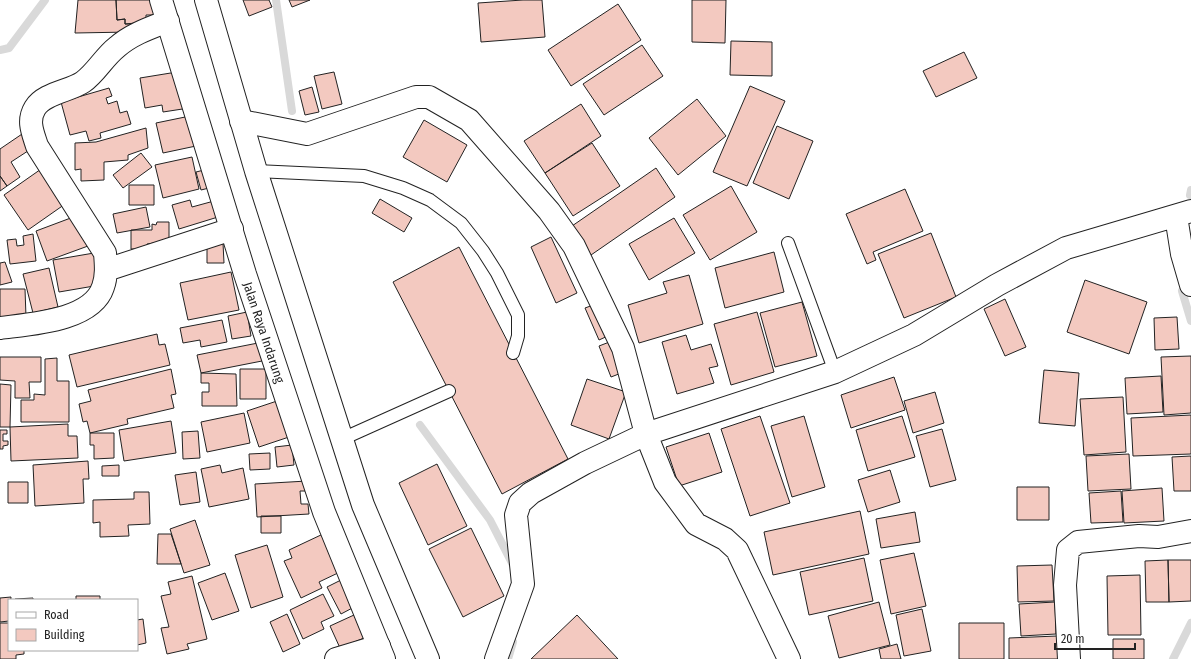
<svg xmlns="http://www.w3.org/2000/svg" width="1191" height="659" viewBox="0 0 1191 659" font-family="'Fira Sans Condensed',sans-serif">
<rect width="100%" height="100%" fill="#fff"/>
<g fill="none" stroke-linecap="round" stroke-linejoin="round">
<!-- stream -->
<path stroke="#d9d9d9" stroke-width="8" d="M 276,0 L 292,111
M 0,50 L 9,48 L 45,0
M 1190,195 L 1191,190
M 1182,291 L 1191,321
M 420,425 L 490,520 L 514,567
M 508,659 L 513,642
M 1173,659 L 1191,623"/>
</g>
<!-- building -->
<path fill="#f3c9c0" stroke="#222" d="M 78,0 L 116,0 L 117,20 L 125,19 L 125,24 L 132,24 L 133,28 L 130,32 L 75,33 Z
M 116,0 L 153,0 L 154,15 L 146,15 L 146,22 L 125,24 L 125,19 L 117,20 Z
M 243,0 L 269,0 L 272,7 L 249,16 Z
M 289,0 L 310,0 L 292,7 Z
M 523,0 L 542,0 L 545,37 L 481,42 L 478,3 Z
M 692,0 L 726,0 L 725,43 L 692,42 Z
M 618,4 L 641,40 L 571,86 L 548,50 Z
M 731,41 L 772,42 L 772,76 L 730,75 Z
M 642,45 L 663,76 L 604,115 L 583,84 Z
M 964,52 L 977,78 L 936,97 L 923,71 Z
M 183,71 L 189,108 L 163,112 L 162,105 L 145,108 L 140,78 Z
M 334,72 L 342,104 L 322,109 L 314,76 Z
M 750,86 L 785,101 L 747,186 L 713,172 Z
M 312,87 L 319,112 L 305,115 L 299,91 Z
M 109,88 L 112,96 L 106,98 L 108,104 L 117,101 L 120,113 L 127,111 L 131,124 L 100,133 L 101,138 L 89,141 L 86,131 L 70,135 L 61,102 Z
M 697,99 L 726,136 L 678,175 L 649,138 Z
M 581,104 L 601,136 L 545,173 L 524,141 Z
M 190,116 L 196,146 L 163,153 L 156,123 Z
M 424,120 L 467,145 L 447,182 L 403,157 Z
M 777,126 L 813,141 L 789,199 L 753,183 Z
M 146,128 L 148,148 L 128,155 L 128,160 L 104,162 L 104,180 L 81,181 L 81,169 L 75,170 L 75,143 L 96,142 Z
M 25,132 L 34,147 L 11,162 L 20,177 L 7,186 L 0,176 L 0,149 Z
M 592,143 L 620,186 L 573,216 L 545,173 Z
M 141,153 L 152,167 L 123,188 L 113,175 Z
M 192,157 L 199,189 L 163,198 L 155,165 Z
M 44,167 L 68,202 L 28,230 L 4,195 Z
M 656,168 L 675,197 L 591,255 L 572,226 Z
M 208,169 L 213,187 L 201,190 L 196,172 Z
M 0,176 L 7,186 L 0,191 Z
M 129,185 L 154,185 L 154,205 L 129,205 Z
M 731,186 L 757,232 L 710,260 L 683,215 Z
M 905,189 L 923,231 L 873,252 L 876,260 L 867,264 L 846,214 Z
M 380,199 L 412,218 L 404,232 L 372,213 Z
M 190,200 L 192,207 L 214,201 L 218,217 L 179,229 L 172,205 Z
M 146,207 L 150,227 L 117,233 L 113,214 Z
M 76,216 L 88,246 L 47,261 L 36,231 Z
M 674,218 L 695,253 L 649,280 L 629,244 Z
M 157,222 L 169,222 L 169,241 L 147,244 L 148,252 L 134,252 L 134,249 L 131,249 L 131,230 L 152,230 L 152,224 L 156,225 Z
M 931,233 L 956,297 L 904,318 L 878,254 Z
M 33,234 L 36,261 L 10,264 L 7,240 L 16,239 L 17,246 L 24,245 L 23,236 Z
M 551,237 L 577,293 L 556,303 L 531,247 Z
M 207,243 L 223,243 L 224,263 L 207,263 Z
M 459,247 L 568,459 L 502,494 L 393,282 Z
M 774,252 L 784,292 L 725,308 L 715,268 Z
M 94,253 L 100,285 L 59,292 L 53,260 Z
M 5,262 L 12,282 L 0,285 L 0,263 Z
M 49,268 L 58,307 L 33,313 L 23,274 Z
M 231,272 L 239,310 L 188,320 L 180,283 Z
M 689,275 L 703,324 L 639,343 L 628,305 L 667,293 L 663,282 Z
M 1085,280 L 1147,302 L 1129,354 L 1067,332 Z
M 0,289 L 25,289 L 26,317 L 0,318 Z
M 1005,299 L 1026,347 L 1005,356 L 984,309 Z
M 802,302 L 817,356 L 775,367 L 760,313 Z
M 596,304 L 610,335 L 599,340 L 585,308 Z
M 247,312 L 251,336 L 232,339 L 228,316 Z
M 757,312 L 774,372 L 731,385 L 714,324 Z
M 1177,317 L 1179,349 L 1155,350 L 1154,318 Z
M 222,320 L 227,342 L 201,347 L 200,340 L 183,343 L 180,328 Z
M 157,334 L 159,345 L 165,344 L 170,365 L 77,387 L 69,355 Z
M 686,335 L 691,350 L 711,344 L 718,366 L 709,368 L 714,383 L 677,394 L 662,342 Z
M 612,341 L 624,372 L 611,377 L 599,346 Z
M 258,343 L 262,361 L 201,373 L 197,355 Z
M 1191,356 L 1191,413 L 1164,415 L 1161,357 Z
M 0,357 L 41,357 L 41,382 L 29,382 L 30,398 L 15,398 L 15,381 L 0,380 Z
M 57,358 L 57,381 L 69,381 L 69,422 L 21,422 L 21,400 L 34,400 L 34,394 L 45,395 L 45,359 Z
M 171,369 L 176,394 L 171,395 L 174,408 L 127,419 L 128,424 L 90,433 L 87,421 L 83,422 L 79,404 L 91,401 L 88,390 Z
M 240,369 L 266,369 L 266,399 L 240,399 Z
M 1044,370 L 1079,373 L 1075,426 L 1039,423 Z
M 201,373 L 236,374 L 237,406 L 202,406 L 202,392 L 209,392 L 209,383 L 201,383 Z
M 1161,376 L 1163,412 L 1127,414 L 1125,378 Z
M 894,377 L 905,410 L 851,428 L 841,395 Z
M 587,379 L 626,392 L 609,439 L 571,425 Z
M 0,384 L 11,385 L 10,427 L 0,427 Z
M 935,392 L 944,423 L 913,433 L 904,401 Z
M 1123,397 L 1126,452 L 1084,455 L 1080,399 Z
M 277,401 L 289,437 L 259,447 L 247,411 Z
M 244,413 L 250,443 L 207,452 L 201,422 Z
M 1191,415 L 1191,454 L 1133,456 L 1131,418 Z
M 760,416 L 790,503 L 750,516 L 721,429 Z
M 804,416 L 825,487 L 792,497 L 771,426 Z
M 902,416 L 915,457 L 868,471 L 856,430 Z
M 171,421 L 176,453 L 124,461 L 119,430 Z
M 68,424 L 68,436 L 77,436 L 78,458 L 11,461 L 10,427 Z
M 942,429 L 956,480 L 930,487 L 916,436 Z
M 0,430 L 7,430 L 7,434 L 3,434 L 3,441 L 8,441 L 8,445 L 3,446 L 3,449 L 0,449 Z
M 198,431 L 200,458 L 183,459 L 182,432 Z
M 90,433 L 114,433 L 114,458 L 94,459 L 94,445 L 90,445 Z
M 709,433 L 722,472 L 679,486 L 666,447 Z
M 292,445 L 294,465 L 277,467 L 275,447 Z
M 270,453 L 270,469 L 250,470 L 249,454 Z
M 1129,454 L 1131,489 L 1088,491 L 1086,456 Z
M 1191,456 L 1191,491 L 1174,491 L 1172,457 Z
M 88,461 L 89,479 L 83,479 L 84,503 L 35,506 L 33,465 Z
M 437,464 L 467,526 L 428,545 L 399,483 Z
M 119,465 L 119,476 L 102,476 L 102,466 Z
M 220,465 L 222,473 L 243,468 L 249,499 L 209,507 L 201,469 Z
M 890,470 L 900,502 L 868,512 L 858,480 Z
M 196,472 L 200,502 L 180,505 L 175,475 Z
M 307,481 L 307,491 L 300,491 L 301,504 L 308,504 L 309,514 L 257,517 L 255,484 Z
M 8,482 L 28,482 L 28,503 L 8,503 Z
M 1017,487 L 1049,487 L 1049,520 L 1017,520 Z
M 1162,488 L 1164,521 L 1124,523 L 1122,491 Z
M 1121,491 L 1123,522 L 1091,523 L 1089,493 Z
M 134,492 L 149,492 L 150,524 L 128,525 L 129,536 L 100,537 L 100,522 L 93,523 L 93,500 L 134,499 Z
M 860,511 L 869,554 L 773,575 L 764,532 Z
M 915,512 L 920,542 L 881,548 L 876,519 Z
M 261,516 L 281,516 L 281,533 L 261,533 Z
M 195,520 L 210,565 L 184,573 L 170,529 Z
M 471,528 L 504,596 L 463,617 L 429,549 Z
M 158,534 L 171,534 L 181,564 L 157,564 Z
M 323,534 L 340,572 L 319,582 L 322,588 L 301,598 L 284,561 L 292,558 L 289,550 Z
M 267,545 L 283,597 L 251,608 L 235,555 Z
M 914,553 L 926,606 L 891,614 L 880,560 Z
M 864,558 L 873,601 L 809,615 L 800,572 Z
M 1168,560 L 1191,560 L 1191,601 L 1169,602 Z
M 1168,560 L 1169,602 L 1146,602 L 1145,561 Z
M 1052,565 L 1054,601 L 1018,602 L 1017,566 Z
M 225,573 L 239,611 L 212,620 L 198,583 Z
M 1140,575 L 1141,635 L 1108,635 L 1107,576 Z
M 192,576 L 207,639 L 187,644 L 189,649 L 167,654 L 161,628 L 169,627 L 161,596 L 171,594 L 168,582 Z
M 345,578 L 358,605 L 341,614 L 327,587 Z
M 323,594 L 334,616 L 321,622 L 324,629 L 303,639 L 290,610 Z
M 76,596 L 100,596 L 100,600 L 76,600 Z
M 11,597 L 9,621 L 0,622 L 0,598 Z
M 33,598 L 33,600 L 15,600 L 15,599 Z
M 879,602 L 890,645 L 839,658 L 828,616 Z
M 1055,602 L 1056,634 L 1021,636 L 1019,604 Z
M 922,609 L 931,651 L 904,656 L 896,615 Z
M 287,614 L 300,644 L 283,652 L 270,622 Z
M 354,615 L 364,638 L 340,648 L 330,626 Z
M 577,615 L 618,659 L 531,659 Z
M 143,619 L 146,643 L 137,645 L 137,620 Z
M 0,623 L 9,623 L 9,650 L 24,650 L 24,654 L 16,655 L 16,659 L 0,659 Z
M 959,623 L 1004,623 L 1004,659 L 959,659 Z
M 1057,636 L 1058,659 L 1009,659 L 1009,638 Z
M 1113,639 L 1144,639 L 1144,659 L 1113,659 Z
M 897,644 L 901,659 L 881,659 L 879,649 Z"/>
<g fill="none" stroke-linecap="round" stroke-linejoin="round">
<!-- service casing -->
<g stroke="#222" stroke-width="14">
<path id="service" d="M 256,171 L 364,176 L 403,188 L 430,200 L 461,223 L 483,251 L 497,273 L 518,315 L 518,336 L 513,353
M 788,243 L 835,372
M 342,439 L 449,391"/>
</g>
<!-- minor casing -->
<g stroke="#222" stroke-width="24">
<path id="minor" d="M 241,121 L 307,134 L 416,97 L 429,97 L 469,120 L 549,211 L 574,246 L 623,348 L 646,434 L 665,482 L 696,524 L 725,539 L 737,550 L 789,659
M 1176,216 L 1182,254 L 1191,285
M 106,270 L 232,229
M 0,328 C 30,324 92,321 103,287 C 107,276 106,265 105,253 L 37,146 C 33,133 27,121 35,108 C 44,93 70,91 83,82 C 96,73 104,57 117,47 C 132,34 150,28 168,21
M 336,659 L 379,646
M 496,659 L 523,584 L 516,515 L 520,503 L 531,493 L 585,463 L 646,434 L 835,372 L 914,335 L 997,285 L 1066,248 L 1191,211
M 1069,659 L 1065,585 L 1068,550 L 1078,542 L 1139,536 L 1158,537 L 1191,531"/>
</g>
<!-- trunk casing -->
<g stroke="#222" stroke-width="24">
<g id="trunk">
<path id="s1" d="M 161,0 L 245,274 L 324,512 L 384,659"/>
<path d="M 206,0 L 256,171 L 363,505 L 428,659"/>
</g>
</g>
<!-- service -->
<use href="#service" stroke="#fff" stroke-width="12"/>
<!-- minor -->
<use href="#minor" stroke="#fff" stroke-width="22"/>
<!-- trunk -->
<use href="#trunk" stroke="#fff" stroke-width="22"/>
</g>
<g text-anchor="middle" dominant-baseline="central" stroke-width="3" stroke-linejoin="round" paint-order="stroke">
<!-- street labels -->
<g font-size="13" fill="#222" stroke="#fff">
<text stroke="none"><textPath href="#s1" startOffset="348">Jalan Raya Indarung</textPath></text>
</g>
</g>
<!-- legend -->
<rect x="8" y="599" width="130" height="52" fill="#ffffff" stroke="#a7a7a7"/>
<rect x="16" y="612" width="20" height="6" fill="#ffffff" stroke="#a7a7a7"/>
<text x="44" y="619" font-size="12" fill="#222222">Road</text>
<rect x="16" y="629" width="20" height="12" fill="#f3c9c0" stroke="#a7a7a7"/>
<text x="44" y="639" font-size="12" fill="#222222">Building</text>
<!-- scale -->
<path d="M1055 643v6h80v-6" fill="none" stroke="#222222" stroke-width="2"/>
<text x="1061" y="643" font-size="12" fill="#222222" stroke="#ffffff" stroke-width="3" paint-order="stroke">20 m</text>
</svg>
